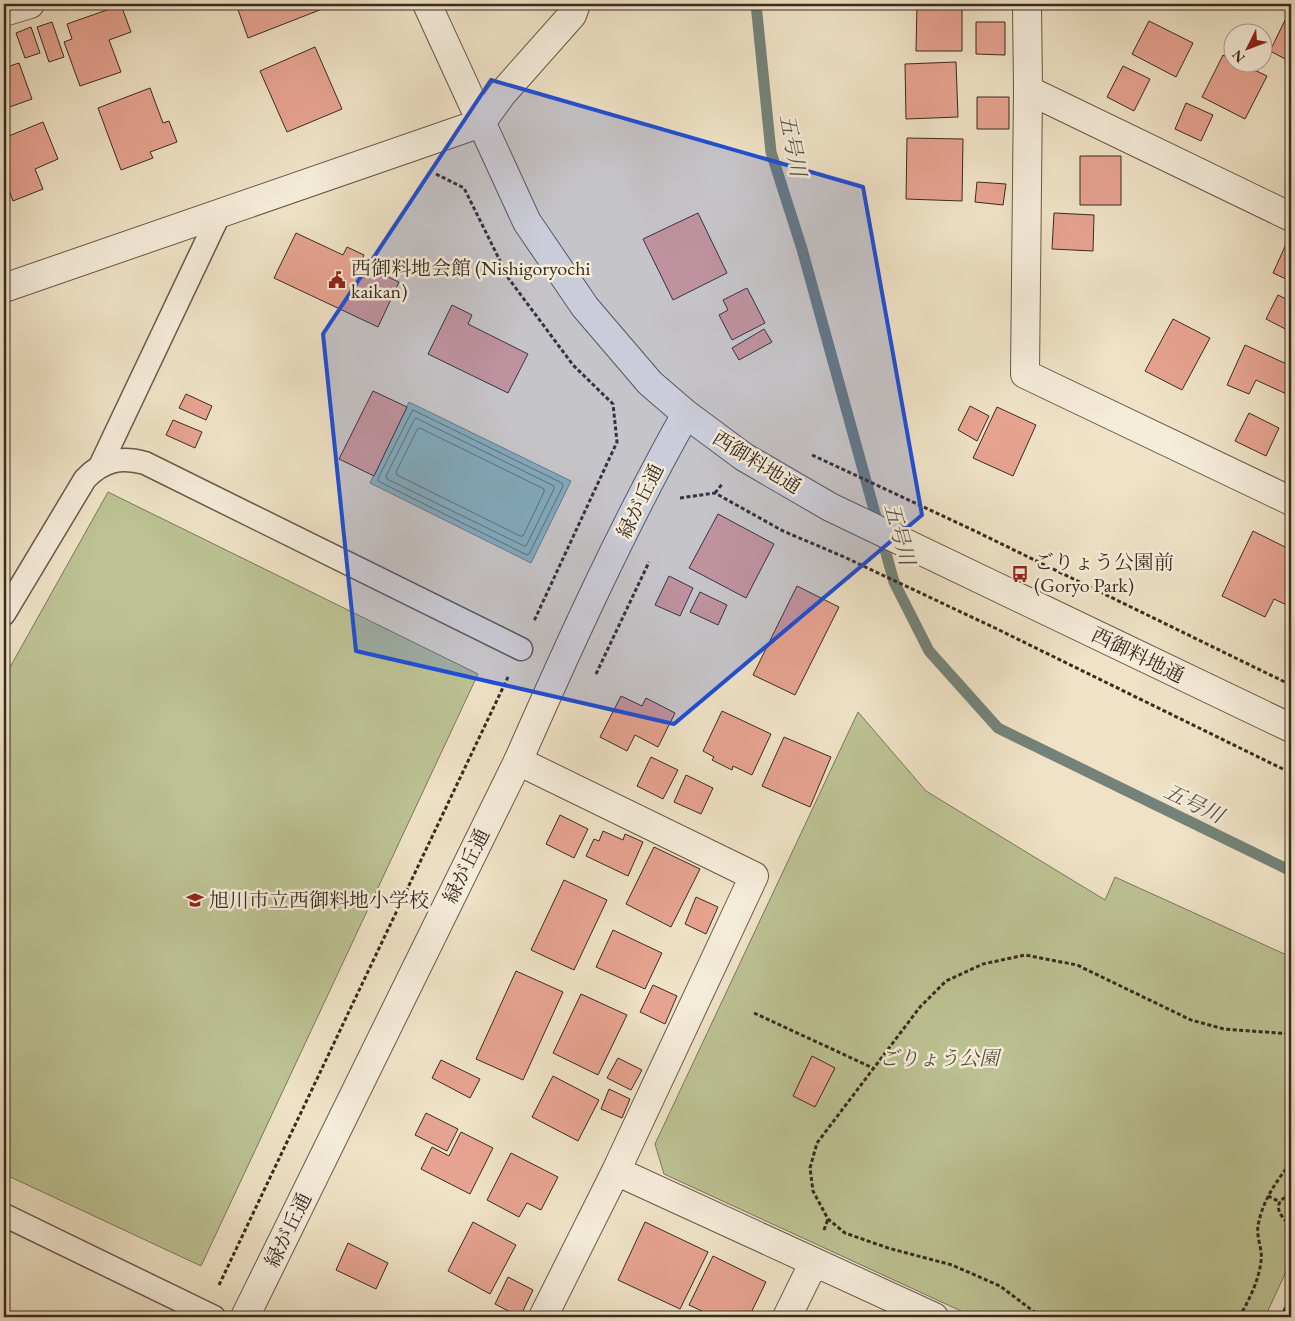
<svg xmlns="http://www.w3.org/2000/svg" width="1295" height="1321" viewBox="0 0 1295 1321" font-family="'EB Garamond','Noto Serif JP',serif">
<rect width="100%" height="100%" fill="#efe2c6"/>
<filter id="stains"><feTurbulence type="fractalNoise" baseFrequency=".004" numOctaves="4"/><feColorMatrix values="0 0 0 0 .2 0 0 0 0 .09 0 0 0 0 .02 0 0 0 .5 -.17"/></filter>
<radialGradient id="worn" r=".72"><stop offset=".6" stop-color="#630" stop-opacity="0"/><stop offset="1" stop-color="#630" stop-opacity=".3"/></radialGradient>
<!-- green -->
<path fill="#bcc293" stroke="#7b765a" d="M 108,492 L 478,674 L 201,1266 L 4,1174 L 4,678 Z
M 858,712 L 926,791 L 1105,900 L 1115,877 L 1291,957 L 1291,1261 L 1265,1317 L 974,1317 L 664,1174 L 655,1144 Z"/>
<!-- water -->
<path fill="#9abeb5" stroke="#748379" d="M 409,402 L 571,481 L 531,563 L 370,483 Z"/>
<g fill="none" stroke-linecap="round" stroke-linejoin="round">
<!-- shore -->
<path stroke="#6a746a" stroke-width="1" d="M 413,410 L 562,483 L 563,486 L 529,554 L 527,555 L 378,481 L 378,479 Z
M 416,418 L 554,486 L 554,489 L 526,546 L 524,546 L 387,479 L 386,476 L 414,420 Z
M 420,428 L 544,489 L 544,492 L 523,536 L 520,536 L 397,475 L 396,472 L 417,430 Z"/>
<!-- stream -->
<path stroke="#748379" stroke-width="11" d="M 756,4 L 771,152 L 802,249 L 894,582 L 929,651 L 998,728 L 1291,871"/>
</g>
<!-- building -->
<path fill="#e6a391" stroke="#3a2b20" d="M 236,4 L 335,4 L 248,38 Z
M 917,4 L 962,4 L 962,51 L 916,51 Z
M 121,5 L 131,32 L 109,40 L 121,72 L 80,86 L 64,42 L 72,39 L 67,24 Z
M 1289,12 L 1291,13 L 1291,62 L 1270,51 Z
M 1149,21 L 1193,43 L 1176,77 L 1132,54 Z
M 52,22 L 64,57 L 49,62 L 37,27 Z
M 976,22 L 1005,22 L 1005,55 L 976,54 Z
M 31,27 L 40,53 L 25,58 L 16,33 Z
M 315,47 L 342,109 L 287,132 L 260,71 Z
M 1223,55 L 1232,60 L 1232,62 L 1238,62 L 1267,76 L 1245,119 L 1202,97 Z
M 956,62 L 958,117 L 906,119 L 905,64 Z
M 19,63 L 32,99 L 4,109 L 4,68 Z
M 1123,66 L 1150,79 L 1134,111 L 1107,97 Z
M 150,88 L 163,123 L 169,121 L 177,142 L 150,152 L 153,158 L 121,170 L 98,108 Z
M 977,97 L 1009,97 L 1009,129 L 977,129 Z
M 1186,103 L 1213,115 L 1201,141 L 1175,129 Z
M 43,122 L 58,159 L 35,169 L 43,189 L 13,201 L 4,177 L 4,138 Z
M 907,138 L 963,139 L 962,201 L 906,199 Z
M 1080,156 L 1121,156 L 1121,205 L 1080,205 Z
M 977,182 L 1006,184 L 1003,205 L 975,202 Z
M 698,213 L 727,273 L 673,300 L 643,239 Z
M 1054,213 L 1094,215 L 1093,251 L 1052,249 Z
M 296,233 L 343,255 L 347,247 L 364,255 L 360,264 L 399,282 L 378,327 L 274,278 Z
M 1287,242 L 1291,244 L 1291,268 L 1286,279 L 1273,273 Z
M 747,288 L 765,323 L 732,340 L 719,315 L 728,310 L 723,300 Z
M 1278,295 L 1290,301 L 1291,299 L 1291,332 L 1266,319 Z
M 452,305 L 472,315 L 468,324 L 528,354 L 508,393 L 428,354 Z
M 1173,319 L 1210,338 L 1182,390 L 1145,371 Z
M 764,329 L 772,342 L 739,360 L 732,348 Z
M 1245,345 L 1291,366 L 1291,396 L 1256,380 L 1249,394 L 1227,385 Z
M 373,391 L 407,407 L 374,476 L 339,459 Z
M 186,394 L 212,406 L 206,420 L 179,408 Z
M 970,406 L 989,416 L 977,441 L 958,430 Z
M 997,407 L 1036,425 L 1013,476 L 973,458 Z
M 1249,413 L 1279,428 L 1266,456 L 1235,441 Z
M 173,420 L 202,432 L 195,448 L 166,435 Z
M 718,514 L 774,544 L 746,598 L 689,568 Z
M 1253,531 L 1291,550 L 1291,564 L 1285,577 L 1291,580 L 1291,607 L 1274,599 L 1265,617 L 1222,596 Z
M 669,576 L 693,588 L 680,616 L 655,605 Z
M 797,586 L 839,607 L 795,695 L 753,675 Z
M 700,592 L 727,605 L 718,625 L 690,612 Z
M 621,696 L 642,706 L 646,698 L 675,713 L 658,747 L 635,735 L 627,751 L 600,737 Z
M 722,711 L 771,734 L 752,775 L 733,766 L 732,770 L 712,760 L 714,757 L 703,751 Z
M 784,737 L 831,757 L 810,807 L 762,786 Z
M 651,757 L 678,770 L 663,799 L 637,786 Z
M 686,775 L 713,788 L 701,814 L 674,802 Z
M 560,815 L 588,829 L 574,858 L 546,844 Z
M 603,831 L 623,840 L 625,834 L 643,842 L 628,876 L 586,856 L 594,839 L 599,841 Z
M 654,847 L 700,869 L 671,927 L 626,904 Z
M 564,880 L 607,900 L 574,970 L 531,950 Z
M 696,897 L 718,907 L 706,934 L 685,924 Z
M 613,930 L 662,953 L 645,989 L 596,967 Z
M 516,971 L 563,992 L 523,1080 L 476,1059 Z
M 653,985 L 677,996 L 665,1024 L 640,1012 Z
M 581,994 L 627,1015 L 598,1075 L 553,1053 Z
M 812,1056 L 835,1068 L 815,1107 L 793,1096 Z
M 618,1058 L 642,1070 L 631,1090 L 607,1078 Z
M 441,1060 L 480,1079 L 470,1098 L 432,1078 Z
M 553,1076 L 599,1100 L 578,1141 L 532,1117 Z
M 609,1089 L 630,1099 L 622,1118 L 601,1109 Z
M 426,1113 L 458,1129 L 447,1151 L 415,1135 Z
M 461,1132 L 493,1148 L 470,1194 L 421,1169 L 432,1147 L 449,1156 Z
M 511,1153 L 558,1177 L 541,1210 L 527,1203 L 519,1217 L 487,1200 Z
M 473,1222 L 516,1245 L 490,1294 L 448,1271 Z
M 645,1222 L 708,1252 L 680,1309 L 618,1280 Z
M 348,1243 L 388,1263 L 376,1289 L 336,1270 Z
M 713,1256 L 766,1282 L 749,1317 L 715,1317 L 689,1305 Z
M 508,1277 L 533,1290 L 520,1317 L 495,1304 Z"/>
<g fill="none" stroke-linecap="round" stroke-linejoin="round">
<!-- service casing -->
<g stroke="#67594a" stroke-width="25">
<path id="service" d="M 101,464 L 219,215
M 4,614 L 85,479 C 102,461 120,456 145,463 L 521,649
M 4,1215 L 214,1317"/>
</g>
<!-- minor casing -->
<g stroke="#67594a" stroke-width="30">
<path id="minor" d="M 1027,4 L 1028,90 L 1025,374 L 1291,501
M 4,12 L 30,4
M 1028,90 L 1291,217
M 4,288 L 481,123 L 502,94 L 572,15 L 576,4
M 518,761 L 754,876 L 616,1171 L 543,1317
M 616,1171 L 934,1317
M 787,1317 L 814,1262"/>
</g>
<!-- tertiary casing -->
<g stroke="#67594a" stroke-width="30">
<path id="tertiary" d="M 427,4 L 527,222 L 585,307 L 650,383 L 686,414 L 744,457 L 830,507 L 1291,728
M 245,1317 L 518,761 C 570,643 623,526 686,414"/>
</g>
<!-- path -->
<path stroke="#3a2b20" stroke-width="3" stroke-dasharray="4 2.5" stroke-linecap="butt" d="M 436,174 L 464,188 L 509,279 L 573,365 L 613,404 L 617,442 L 534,621
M 812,455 L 975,531 L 1291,685
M 715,493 L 723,483
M 680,498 L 715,493 L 783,531 L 842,556 L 995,628 L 1291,773
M 596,674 L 649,562
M 754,1013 L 873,1068
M 1291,1195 C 1274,1200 1276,1212 1287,1222 L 1291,1223
M 1268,1196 L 1280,1202
M 824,1230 L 828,1219
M 219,1285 L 508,677
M 1041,1317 L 1000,1286 L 952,1265 L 888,1248 L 845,1233 L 828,1219 L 813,1191 L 810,1168 L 817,1143 L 920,1007 L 946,981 L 983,964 L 1025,955 L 1077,965 L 1191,1020 L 1224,1029 L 1291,1034
M 1239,1317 C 1249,1301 1259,1280 1261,1261 C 1263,1250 1256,1237 1258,1226 C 1262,1202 1276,1181 1291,1163
M 1281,1317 L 1291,1296"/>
<!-- service -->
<use href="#service" stroke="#f5ecda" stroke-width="22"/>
<!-- minor -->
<use href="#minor" stroke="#f5ecda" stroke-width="28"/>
<!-- tertiary -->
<use href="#tertiary" stroke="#f5ecda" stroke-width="28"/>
</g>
<!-- marked area -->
<path fill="#1d4ed8" fill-opacity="0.2" stroke="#1d4ed8" stroke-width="4" stroke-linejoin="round" d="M 491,80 L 863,187 L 922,515 L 674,724 L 356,651 L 323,334 Z"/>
<!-- icons -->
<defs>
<g id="civic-bare" transform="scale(1.35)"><path d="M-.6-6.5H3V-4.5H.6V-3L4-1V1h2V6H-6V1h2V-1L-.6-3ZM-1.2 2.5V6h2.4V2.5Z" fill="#8f2418" stroke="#f5ecda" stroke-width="2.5" paint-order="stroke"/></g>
<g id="bus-bare" transform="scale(1.35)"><path d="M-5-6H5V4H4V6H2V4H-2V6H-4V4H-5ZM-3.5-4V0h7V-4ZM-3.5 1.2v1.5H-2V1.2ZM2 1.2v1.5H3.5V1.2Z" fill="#8f2418" stroke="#f5ecda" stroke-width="2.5" paint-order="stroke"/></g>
<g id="school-bare" transform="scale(1.35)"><path d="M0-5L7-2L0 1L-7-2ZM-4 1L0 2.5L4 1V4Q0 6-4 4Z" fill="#8f2418" stroke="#f5ecda" stroke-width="2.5" paint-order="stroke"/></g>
</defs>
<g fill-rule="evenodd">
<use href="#civic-bare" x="337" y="280"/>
<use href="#bus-bare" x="1020" y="574"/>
<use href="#school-bare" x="195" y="900"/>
</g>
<g text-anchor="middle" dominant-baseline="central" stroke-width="5" stroke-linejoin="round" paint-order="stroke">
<!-- poi labels -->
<g font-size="20" fill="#3a2b20" stroke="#f5ecda" text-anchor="start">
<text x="351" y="268">西御料地会館 (Nishigoryochi<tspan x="351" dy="23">kaikan)</tspan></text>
<text x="1034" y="562">ごりょう公園前<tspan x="1034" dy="23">(Goryo Park)</tspan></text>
<text x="209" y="900">旭川市立西御料地小学校</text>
</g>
<!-- street labels -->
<g font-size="20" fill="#3a2b20" stroke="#f5ecda">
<text transform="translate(757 462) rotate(32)">西御料地通</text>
<text transform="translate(640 501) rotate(-64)">緑が丘通</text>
<text transform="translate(1138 655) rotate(26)">西御料地通</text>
<text transform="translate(466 866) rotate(-64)">緑が丘通</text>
<text transform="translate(288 1230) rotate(-64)">緑が丘通</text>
</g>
<!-- park labels -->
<g font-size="20" font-style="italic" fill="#5a513d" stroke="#f5ecda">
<text x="939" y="1058">ごりょう公園</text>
</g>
<!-- water labels -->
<g font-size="21" font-style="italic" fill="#525045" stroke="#f5ecda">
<text transform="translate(793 145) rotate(79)">五号川</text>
<text transform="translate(900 534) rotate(75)">五号川</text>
<text transform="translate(1194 803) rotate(26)">五号川</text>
</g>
</g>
<!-- margin -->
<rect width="1295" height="1321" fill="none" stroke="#efe2c6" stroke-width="20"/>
<rect x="5" y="5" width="1285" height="1311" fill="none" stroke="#3a2b20" stroke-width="2.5"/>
<rect x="10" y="10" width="1275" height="1301" fill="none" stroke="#3a2b20"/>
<!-- north arrow -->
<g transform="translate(1248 48) rotate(228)"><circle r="24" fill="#f5ecda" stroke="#aa9f90"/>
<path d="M0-4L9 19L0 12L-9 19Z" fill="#8f2418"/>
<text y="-8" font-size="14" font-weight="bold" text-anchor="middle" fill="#3a2b20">N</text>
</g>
<rect width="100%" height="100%" filter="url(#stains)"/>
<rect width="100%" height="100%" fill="url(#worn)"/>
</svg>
